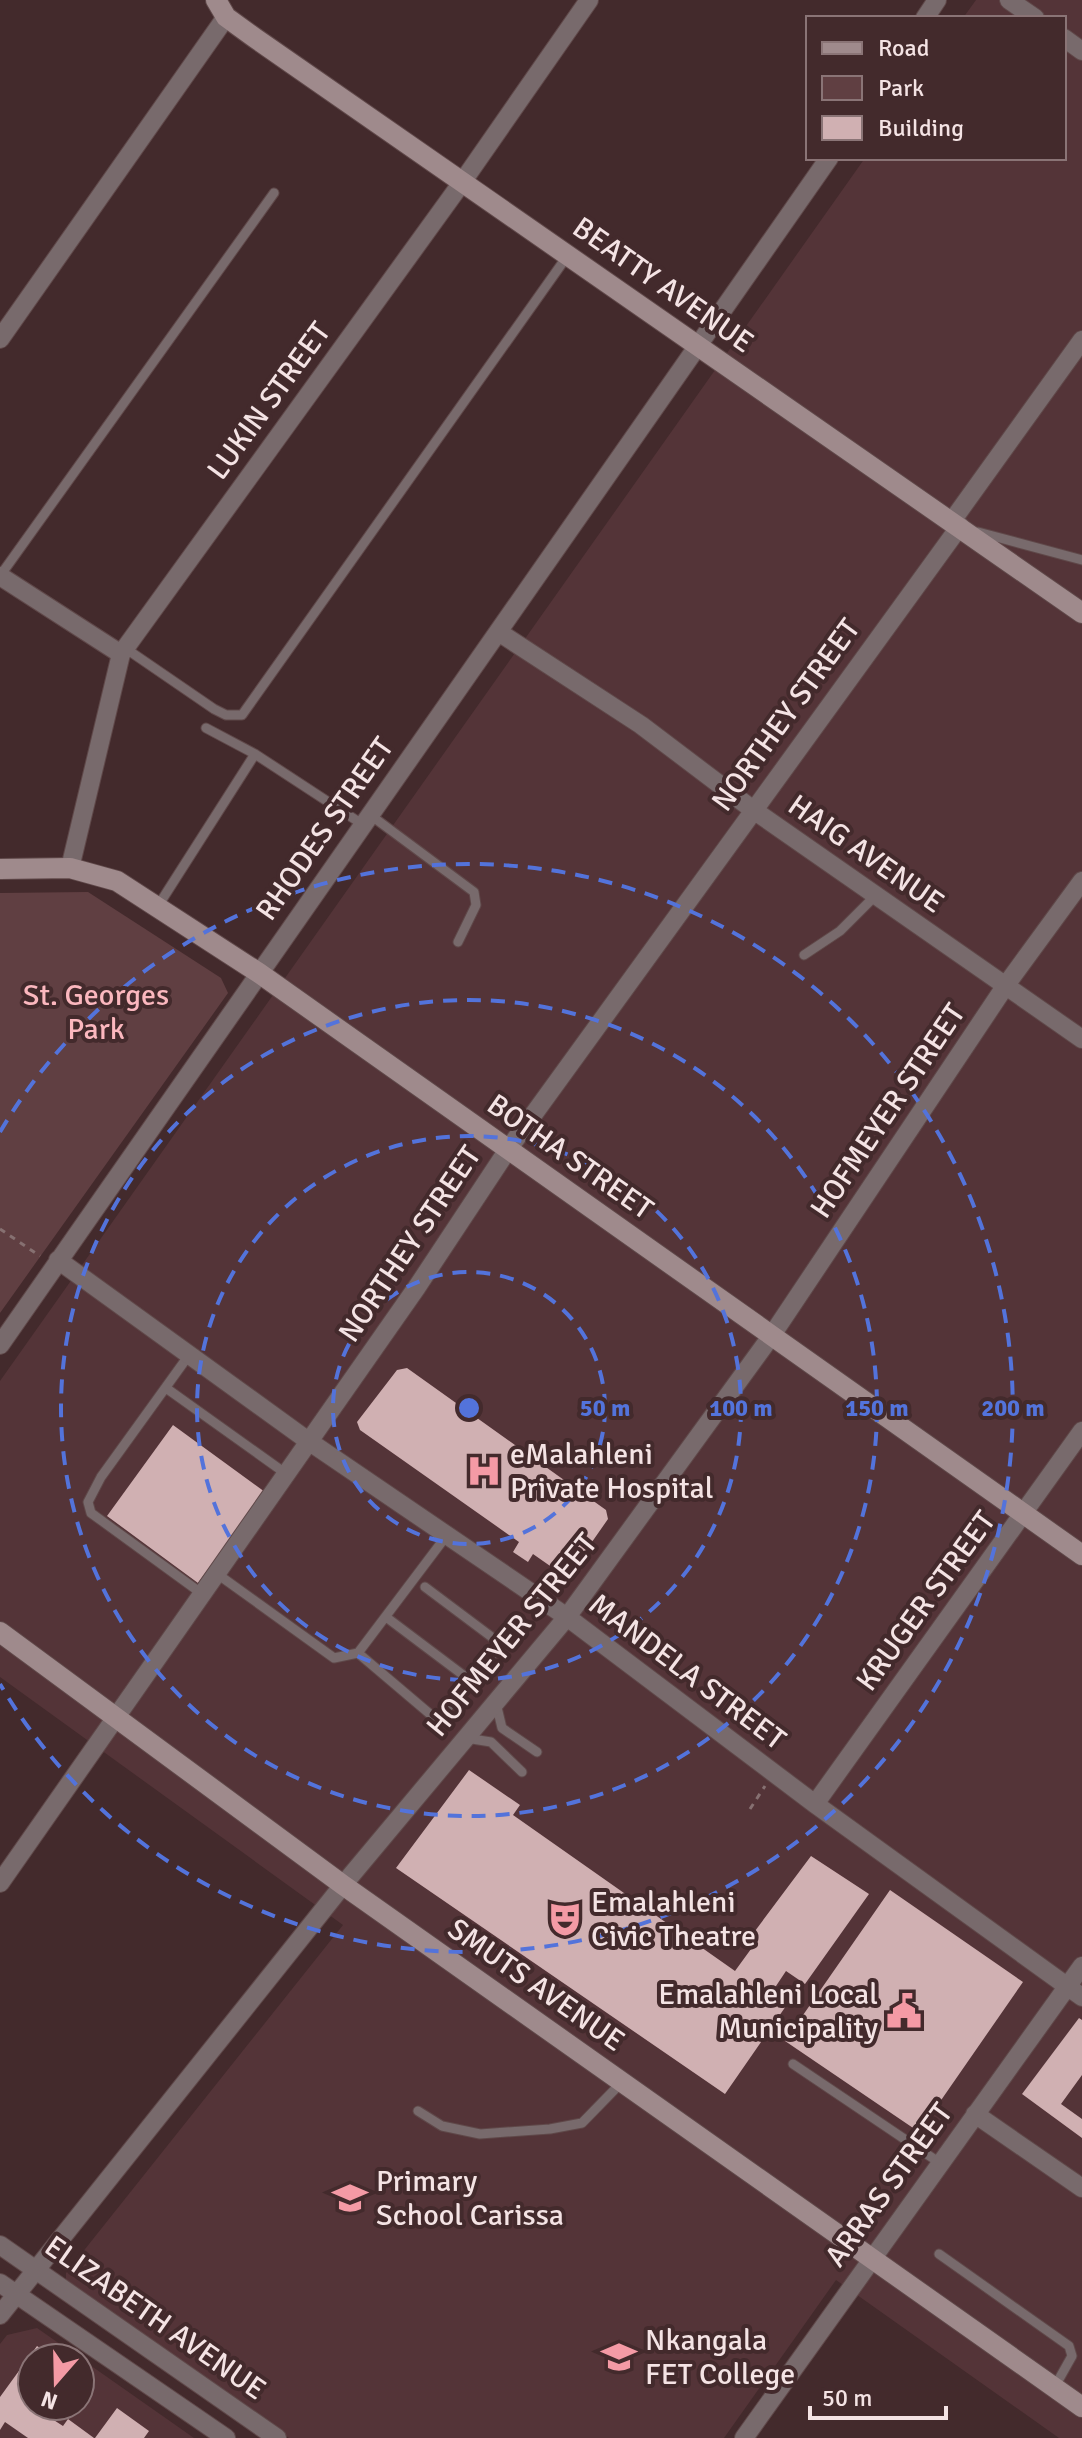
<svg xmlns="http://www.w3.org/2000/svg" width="1082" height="2438" viewBox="0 0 1082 2438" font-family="Signika,sans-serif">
<rect width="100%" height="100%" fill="#432a2c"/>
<!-- built -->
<path fill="#543438" d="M 976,0 L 1082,0 L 1082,2438 L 1059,2438 L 836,2280 L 724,2438 L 289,2438 L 66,2282 L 66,2273 L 343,1925 L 0,1677 L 0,1381 L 865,158 L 1064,158 L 1064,18 L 963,18 Z
M 37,2328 L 80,2358 L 32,2358 L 32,2406 L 80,2406 L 80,2358 L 194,2438 L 0,2438 L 0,2344 L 7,2335 Z"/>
<!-- green -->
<path fill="#603f42" d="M 88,892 L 221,978 L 228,993 L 0,1313 L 0,893 Z"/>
<!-- building -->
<path fill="#d0b0b2" d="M 407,1368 L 606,1510 L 608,1519 L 571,1572 L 563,1575 L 533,1554 L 528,1562 L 513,1552 L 519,1542 L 360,1430 L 357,1422 L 397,1370 Z
M 173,1425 L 265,1492 L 198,1583 L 107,1516 Z
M 469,1770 L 520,1805 L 513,1815 L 735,1971 L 751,1949 L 746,1943 L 811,1856 L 869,1894 L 805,1984 L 786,1971 L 770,1995 L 786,2006 L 725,2094 L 396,1868 Z
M 890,1890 L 1023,1982 L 919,2132 L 785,2041 Z
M 1079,2018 L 1082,2020 L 1082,2075 L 1061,2104 L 1082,2119 L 1082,2138 L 1022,2094 Z
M 37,2346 L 54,2358 L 32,2358 L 32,2406 L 63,2426 L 68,2419 L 94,2438 L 28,2438 L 5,2422 L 0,2430 L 0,2397 Z
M 117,2408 L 149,2431 L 144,2438 L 95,2438 Z"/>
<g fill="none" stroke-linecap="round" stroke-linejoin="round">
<!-- lane casing -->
<g stroke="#5f4849" stroke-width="11">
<path id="lane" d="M 978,532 L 1082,560
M 0,576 L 274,193
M 125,648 L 214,709 L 226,715 L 242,715 L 568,255
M 206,728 L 255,754 L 362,824
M 369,814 L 474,892 L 476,905 L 458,942
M 158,906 L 255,754
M 804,955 L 840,931 L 876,895
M 189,1355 L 101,1477 L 88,1502 L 91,1513 L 201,1593
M 166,1388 L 285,1473
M 216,1573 L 334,1658 L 358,1653 L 437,1720 L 501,1644 L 425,1587
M 386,1617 L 471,1681
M 358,1653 L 447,1535
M 496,1703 L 502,1728 L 537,1752
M 466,1738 L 491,1742 L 522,1772
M 793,2064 L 940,2163
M 418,2111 L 442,2126 L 480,2134 L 550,2129 L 582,2123 L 622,2082
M 939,2254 L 1069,2346 L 1072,2356 L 1054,2388"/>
</g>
<!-- street casing -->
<g stroke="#5f4849" stroke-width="20">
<path id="street" d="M 1009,0 L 1035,18
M 925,18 L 937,0
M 1064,38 L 1082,51
M 0,339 L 226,17
M 952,521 L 1082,340
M 0,576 L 121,654
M 500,633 L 641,725 L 752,809 L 1082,1039
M 70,868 L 121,654 L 463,181 L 589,0
M 58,1260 L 307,1440 L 567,1617 L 815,1804 L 1082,1997
M 0,1345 L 829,158
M 815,1804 L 1082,1431
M 0,1883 L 417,1287 L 507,1151 L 960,526
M 975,2114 L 1082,2188
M 0,2245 L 277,2438
M 0,2283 L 226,2438
M 0,2315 L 343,1885 L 567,1617 L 772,1335 L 1006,985 L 1082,881
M 744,2438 L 1082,1966"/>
</g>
<!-- secondary casing -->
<g stroke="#5f4849" stroke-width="22">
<path id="secondary" d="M 216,0 L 226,17 L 255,38 L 1082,613
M 0,869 L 70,868 L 117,881 L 259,973 L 1082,1555
M 0,1632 L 343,1885 L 1082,2407"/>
</g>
<!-- path -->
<path stroke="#867071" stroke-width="3" stroke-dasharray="6 6" stroke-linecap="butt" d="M 0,1229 L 40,1256
M 750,1809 L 765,1786"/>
<!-- lane -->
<use href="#lane" stroke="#786a6c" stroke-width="9"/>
<!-- street -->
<use href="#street" stroke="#786a6c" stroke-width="18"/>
<!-- secondary -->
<use href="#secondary" stroke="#9f8a8c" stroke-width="20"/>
</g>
<!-- distance rings -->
<g fill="none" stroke="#5373db" stroke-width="4" stroke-dasharray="14 10">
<circle cx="469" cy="1408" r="136"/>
<circle cx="469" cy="1408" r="272"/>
<circle cx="469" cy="1408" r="408"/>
<path d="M0 1132A544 544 0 1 1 0 1684"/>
</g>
<!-- icons -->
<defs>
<g id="hospital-bare" transform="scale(2.76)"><path d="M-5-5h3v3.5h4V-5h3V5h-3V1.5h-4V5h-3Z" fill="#f49aa5" stroke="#432a2c" stroke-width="2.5" paint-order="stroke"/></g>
<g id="theatre-bare" transform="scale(2.76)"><path d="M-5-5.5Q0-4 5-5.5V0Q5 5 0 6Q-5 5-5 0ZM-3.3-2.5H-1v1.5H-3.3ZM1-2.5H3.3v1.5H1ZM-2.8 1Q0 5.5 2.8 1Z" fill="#f49aa5" stroke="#432a2c" stroke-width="2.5" paint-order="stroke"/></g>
<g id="civic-bare" transform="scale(2.76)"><path d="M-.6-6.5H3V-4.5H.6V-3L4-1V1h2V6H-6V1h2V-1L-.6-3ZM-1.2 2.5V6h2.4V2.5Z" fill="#f49aa5" stroke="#432a2c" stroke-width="2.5" paint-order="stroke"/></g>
<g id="school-bare" transform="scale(2.76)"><path d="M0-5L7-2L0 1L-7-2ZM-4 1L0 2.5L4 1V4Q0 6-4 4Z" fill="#f49aa5" stroke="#432a2c" stroke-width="2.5" paint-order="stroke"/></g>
<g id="university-bare" transform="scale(2.76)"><path d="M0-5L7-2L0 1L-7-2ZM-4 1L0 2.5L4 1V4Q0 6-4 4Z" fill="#f49aa5" stroke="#432a2c" stroke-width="2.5" paint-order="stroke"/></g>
</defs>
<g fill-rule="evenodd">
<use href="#hospital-bare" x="484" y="1471"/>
<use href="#theatre-bare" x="565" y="1919"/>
<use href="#civic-bare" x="904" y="2011"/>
<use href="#school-bare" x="350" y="2198"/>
<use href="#university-bare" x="619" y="2357"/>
</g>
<g text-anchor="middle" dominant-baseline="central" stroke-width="8" stroke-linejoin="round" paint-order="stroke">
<!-- street labels -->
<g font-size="30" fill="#f4e3e4" stroke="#432a2c">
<text transform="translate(663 285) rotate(35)">BEATTY AVENUE</text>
<text transform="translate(269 401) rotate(-54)">LUKIN STREET</text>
<text transform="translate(786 715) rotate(-54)">NORTHEY STREET</text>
<text transform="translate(325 829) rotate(-55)">RHODES STREET</text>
<text transform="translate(866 854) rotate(35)">HAIG AVENUE</text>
<text transform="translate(888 1111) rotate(-56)">HOFMEYER STREET</text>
<text transform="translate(570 1157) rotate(35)">BOTHA STREET</text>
<text transform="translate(410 1244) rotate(-56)">NORTHEY STREET</text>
<text transform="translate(926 1601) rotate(-54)">KRUGER STREET</text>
<text transform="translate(512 1635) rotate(-51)">HOFMEYER STREET</text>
<text transform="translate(687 1672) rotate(37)">MANDELA STREET</text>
<text transform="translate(536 1985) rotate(35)">SMUTS AVENUE</text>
<text transform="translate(889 2185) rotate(-54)">ARRAS STREET</text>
<text transform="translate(155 2318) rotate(35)">ELIZABETH AVENUE</text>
</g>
<!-- park labels -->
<g font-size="30" fill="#fbb7be" stroke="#432a2c">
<text x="96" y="995">St. Georges<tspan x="96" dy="34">Park</tspan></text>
</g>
<!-- poi labels -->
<g font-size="30" fill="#f4e3e4" stroke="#432a2c" text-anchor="start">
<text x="510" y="1454">eMalahleni<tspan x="510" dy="34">Private Hospital</tspan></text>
<text x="591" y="1902">Emalahleni<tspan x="591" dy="34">Civic Theatre</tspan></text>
<text x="878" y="1994" text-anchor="end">Emalahleni Local<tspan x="878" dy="34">Municipality</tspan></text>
<text x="376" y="2181">Primary<tspan x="376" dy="34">School Carissa</tspan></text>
<text x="645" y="2340">Nkangala<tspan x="645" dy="34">FET College</tspan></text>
</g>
</g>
<circle cx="469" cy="1408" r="12" fill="#5373db" stroke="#432a2c" stroke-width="4"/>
<g font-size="24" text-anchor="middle" font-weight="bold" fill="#5373db" stroke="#432a2c" stroke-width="8" stroke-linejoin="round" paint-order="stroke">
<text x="605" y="1416">50 m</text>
<text x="741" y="1416">100 m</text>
<text x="877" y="1416">150 m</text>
<text x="1013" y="1416">200 m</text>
</g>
<!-- legend -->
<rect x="806" y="16" width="260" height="144" fill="#432a2c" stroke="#8a7476" stroke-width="2"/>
<rect x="822" y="42" width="40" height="12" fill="#9f8a8c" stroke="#8a7476" stroke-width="2"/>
<text x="878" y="56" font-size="24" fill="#f4e3e4">Road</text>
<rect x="822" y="76" width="40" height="24" fill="#603f42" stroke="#8a7476" stroke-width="2"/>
<text x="878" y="96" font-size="24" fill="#f4e3e4">Park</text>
<rect x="822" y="116" width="40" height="24" fill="#d0b0b2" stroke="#8a7476" stroke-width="2"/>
<text x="878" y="136" font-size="24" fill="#f4e3e4">Building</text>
<!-- north arrow -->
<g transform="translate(56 2382) rotate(200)"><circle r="38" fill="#432a2c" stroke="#8a7476" stroke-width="2"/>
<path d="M0-6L14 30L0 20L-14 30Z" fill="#f49aa5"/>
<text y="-12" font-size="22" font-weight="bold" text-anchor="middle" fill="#f4e3e4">N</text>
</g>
<!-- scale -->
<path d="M810 2406v12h136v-12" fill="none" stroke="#f4e3e4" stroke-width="4"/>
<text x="822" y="2406" font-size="24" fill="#f4e3e4" stroke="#432a2c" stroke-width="6" paint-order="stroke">50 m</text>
</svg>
